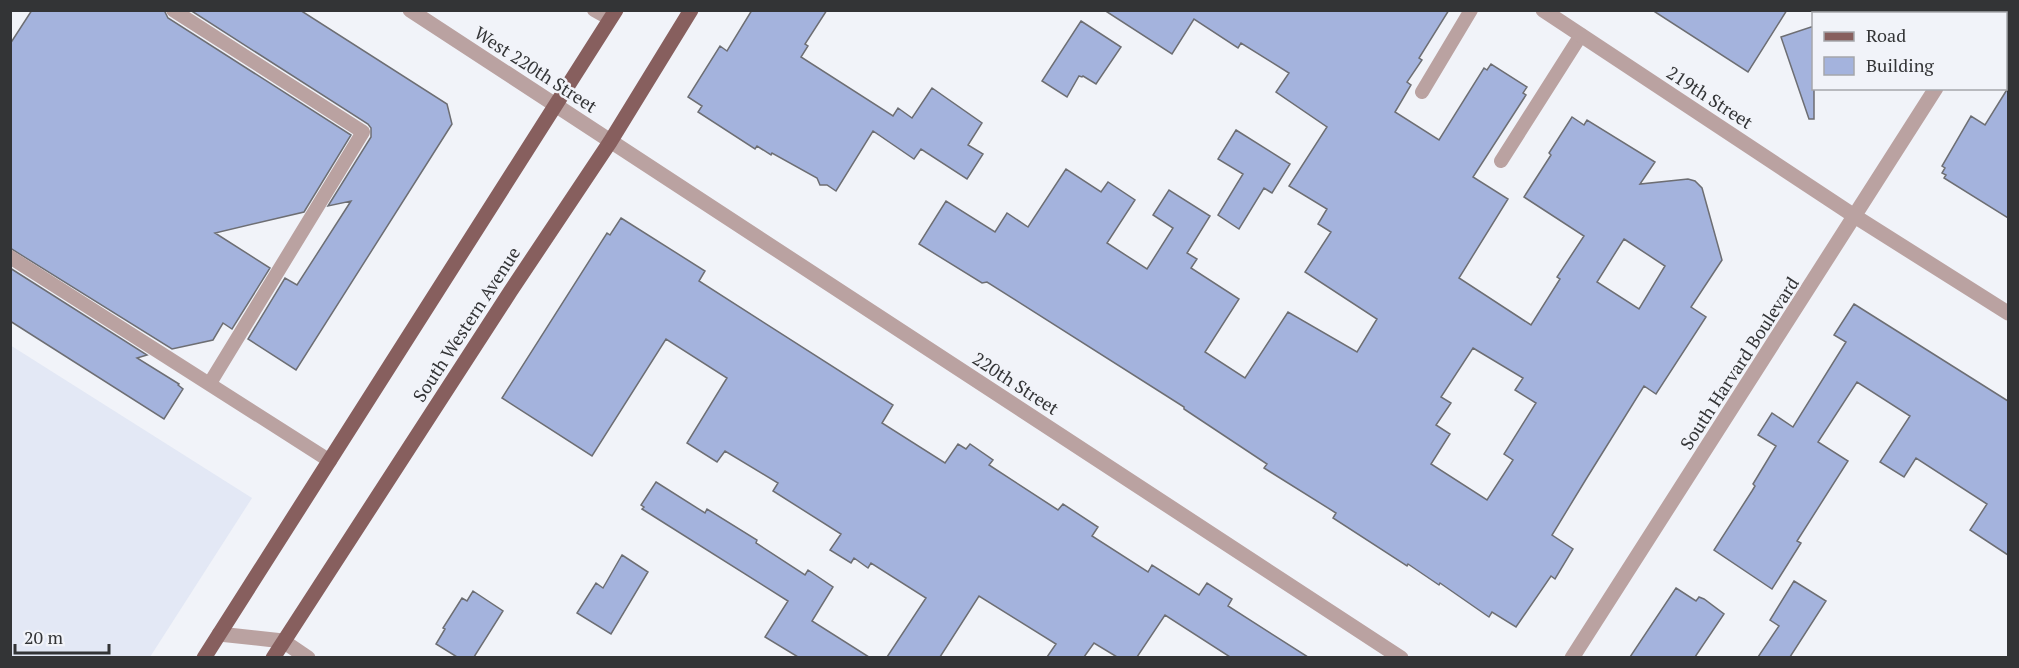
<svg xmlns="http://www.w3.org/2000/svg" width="2019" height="668" viewBox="0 0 2019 668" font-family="'PT Serif',serif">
<rect width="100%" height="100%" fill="#f1f3f9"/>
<!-- built -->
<path fill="#e3e8f5" d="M 10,345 L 252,498 L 150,657 L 11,657 Z"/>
<!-- building -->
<path fill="#a4b3dd" stroke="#6d6e73" stroke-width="1.5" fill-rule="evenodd" d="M 32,10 L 164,10 L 168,18 L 351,135 L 304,212 L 215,233 L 270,268 L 232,329 L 223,323 L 213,340 L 172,349 L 10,248 L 10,44 Z
M 190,10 L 300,10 L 447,104 L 452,124 L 296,370 L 248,339 L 285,278 L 297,285 L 351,201 L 328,206 L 371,137 L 371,128 L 368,124 Z
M 752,10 L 827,10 L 805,44 L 808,46 L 801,57 L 893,116 L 898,108 L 912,118 L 932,88 L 982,123 L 968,145 L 983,154 L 967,179 L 921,149 L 914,159 L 873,131 L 836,191 L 827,185 L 820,185 L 817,178 L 772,153 L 771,155 L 757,146 L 755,149 L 698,112 L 702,106 L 688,97 L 720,46 L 727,51 Z
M 1104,10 L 1449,10 L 1419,58 L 1422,60 L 1407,82 L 1411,85 L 1395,112 L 1439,140 L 1484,68 L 1487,70 L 1491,64 L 1527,87 L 1523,93 L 1526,95 L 1473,177 L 1508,199 L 1459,278 L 1531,325 L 1560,279 L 1557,277 L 1584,236 L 1524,197 L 1551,155 L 1549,153 L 1572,117 L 1584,125 L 1587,120 L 1655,162 L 1640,184 L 1688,179 L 1695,181 L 1702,188 L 1722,260 L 1691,307 L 1706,317 L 1656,394 L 1644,386 L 1588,476 L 1552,535 L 1573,549 L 1555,579 L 1551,576 L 1516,627 L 1492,612 L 1489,617 L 1440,583 L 1439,585 L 1408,564 L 1407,566 L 1333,518 L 1336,513 L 1264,468 L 1267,464 L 1184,409 L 1184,407 L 987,282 L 982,283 L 919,244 L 946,201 L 995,232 L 1007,213 L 1028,227 L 1066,169 L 1101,192 L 1108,182 L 1135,200 L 1107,243 L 1147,269 L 1173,228 L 1153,215 L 1169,190 L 1210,216 L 1187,253 L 1197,259 L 1191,268 L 1239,299 L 1205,352 L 1245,378 L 1288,312 L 1357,352 L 1377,319 L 1305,272 L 1331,232 L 1318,224 L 1327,209 L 1289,186 L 1327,127 L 1276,92 L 1289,73 L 1241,43 L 1238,48 L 1194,19 L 1172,54 ZM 1624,239 L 1665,266 L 1639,309 L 1597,282 ZM 1473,348 L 1523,378 L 1515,390 L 1536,403 L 1504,454 L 1513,460 L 1487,500 L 1431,464 L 1450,434 L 1436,425 L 1451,403 L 1441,397 Z
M 1652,10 L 1787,10 L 1748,72 Z
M 1081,21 L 1121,47 L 1096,84 L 1083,76 L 1082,77 L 1079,76 L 1067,97 L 1042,81 Z
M 1814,26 L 1814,119 L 1809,119 L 1781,37 Z
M 2008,88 L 2008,218 L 1944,178 L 1946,175 L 1942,173 L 1945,168 L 1942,166 L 1971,116 L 1985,125 Z
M 1236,130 L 1290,164 L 1272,193 L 1264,188 L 1239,229 L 1218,215 L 1243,174 L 1218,159 Z
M 621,218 L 705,271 L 699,281 L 893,405 L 882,423 L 945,463 L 958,444 L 966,449 L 970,444 L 993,460 L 989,465 L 1058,510 L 1063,504 L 1098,527 L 1092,536 L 1148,572 L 1152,565 L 1199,595 L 1207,583 L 1232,599 L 1228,606 L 1308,657 L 1230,657 L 1165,615 L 1137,657 L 1117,657 L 1094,643 L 1084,657 L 1047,657 L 1056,644 L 979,596 L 940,657 L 887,657 L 926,598 L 871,563 L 868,568 L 854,558 L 851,563 L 830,550 L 841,534 L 773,491 L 778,483 L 725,451 L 717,462 L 687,443 L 727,378 L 666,339 L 592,456 L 502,398 L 607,233 L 610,235 Z
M 10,268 L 147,355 L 137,358 L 179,384 L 178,385 L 183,389 L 164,419 L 10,321 Z
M 1854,304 L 2008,401 L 2008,555 L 1970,530 L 1987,504 L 1916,458 L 1904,477 L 1880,462 L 1910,416 L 1857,382 L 1818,442 L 1848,461 L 1797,541 L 1801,543 L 1772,589 L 1714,550 L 1752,491 L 1755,486 L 1753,484 L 1776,446 L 1758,435 L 1772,413 L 1793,427 L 1846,342 L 1834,335 Z
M 656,482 L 705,513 L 707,509 L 757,540 L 756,543 L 805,575 L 808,570 L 833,587 L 812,621 L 869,657 L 798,657 L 765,637 L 788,601 L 642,509 L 644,507 L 641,505 Z
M 622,555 L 648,572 L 611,634 L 577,613 L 596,583 L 603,588 Z
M 1794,581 L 1826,601 L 1790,657 L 1758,657 L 1779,626 L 1770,620 Z
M 1676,588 L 1696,601 L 1699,597 L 1704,599 L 1724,614 L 1695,657 L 1630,657 Z
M 473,591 L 503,611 L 474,657 L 457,657 L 436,644 L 445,629 L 443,628 L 462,598 L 467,601 Z"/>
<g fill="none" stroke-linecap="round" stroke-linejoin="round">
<!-- service -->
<path stroke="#baa2a1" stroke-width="14" d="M 173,10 L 363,132 L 210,383
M 594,10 L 610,19
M 1422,92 L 1471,10
M 1501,161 L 1581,35
M 10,257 L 330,461"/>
<!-- minor -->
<path stroke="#baa2a1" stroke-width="15" d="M 410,10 L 1401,658
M 1543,10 L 1856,217 L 2008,313
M 1983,14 L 1985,10
M 219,634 L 283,641 L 308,658
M 1572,658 L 1936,88"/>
<!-- primary -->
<path stroke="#875f5e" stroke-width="15" d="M 204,658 L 616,10
M 273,658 L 510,292 L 610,142 L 691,10"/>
</g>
<g text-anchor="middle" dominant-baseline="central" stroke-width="5" stroke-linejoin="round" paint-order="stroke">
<!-- street labels -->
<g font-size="18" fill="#333436" stroke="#f1f3f9">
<text transform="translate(536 69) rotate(33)">West 220th Street</text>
<text transform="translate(1710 97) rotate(33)">219th Street</text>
<text transform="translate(466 324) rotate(-57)">South Western Avenue</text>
<text transform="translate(1739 363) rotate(-57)">South Harvard Boulevard</text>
<text transform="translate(1016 383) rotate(33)">220th Street</text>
</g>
</g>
<!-- border -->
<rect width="2019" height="668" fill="none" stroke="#333436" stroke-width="24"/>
<!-- legend -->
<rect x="1812" y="12" width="195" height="78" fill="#f1f3f9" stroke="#a5a7ab" stroke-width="1.5"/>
<rect x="1824" y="32" width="30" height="9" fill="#875f5e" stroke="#a5a7ab" stroke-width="1.5"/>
<text x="1866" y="42" font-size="18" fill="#333436">Road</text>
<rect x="1824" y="57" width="30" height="18" fill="#a4b3dd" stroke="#a5a7ab" stroke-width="1.5"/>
<text x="1866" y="72" font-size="18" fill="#333436">Building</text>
<!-- scale -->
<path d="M15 644v9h94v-9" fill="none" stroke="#333436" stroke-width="3"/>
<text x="24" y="644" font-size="18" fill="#333436" stroke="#f1f3f9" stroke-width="4.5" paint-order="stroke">20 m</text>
</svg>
